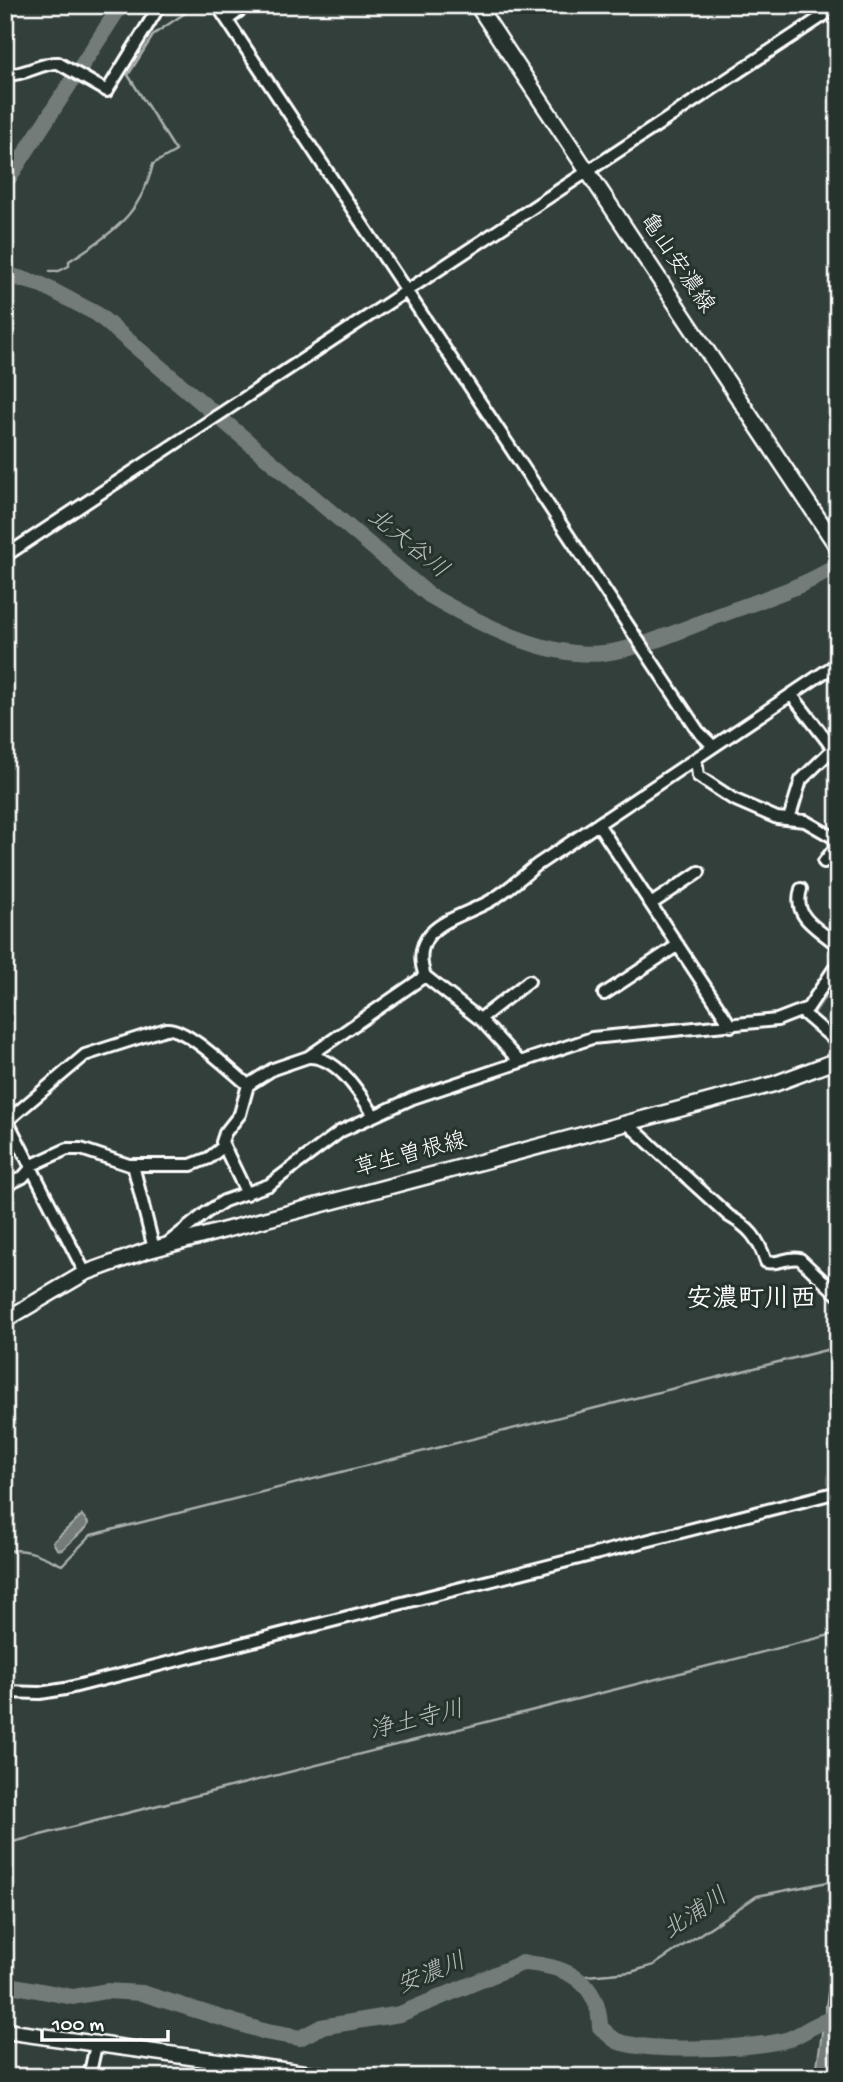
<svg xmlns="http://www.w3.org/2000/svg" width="843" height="2082" viewBox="0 0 843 2082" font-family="'Gochi Hand','Klee One',sans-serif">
<rect width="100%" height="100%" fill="#333f3a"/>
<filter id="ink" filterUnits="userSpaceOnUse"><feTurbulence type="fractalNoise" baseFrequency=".0143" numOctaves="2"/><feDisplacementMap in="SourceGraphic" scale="14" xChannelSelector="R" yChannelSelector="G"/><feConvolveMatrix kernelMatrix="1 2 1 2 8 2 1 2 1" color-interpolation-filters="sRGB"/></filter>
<g filter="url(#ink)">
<!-- water -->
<path fill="#737b78" stroke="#abb0ae" stroke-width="2" d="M 82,1515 L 88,1523 L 87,1527 L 62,1550 L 57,1549 L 53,1542 Z
M 836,1939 L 838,2073 L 816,2072 Z"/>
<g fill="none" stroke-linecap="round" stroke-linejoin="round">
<!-- stream -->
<path stroke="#abb0ae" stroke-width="2.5" d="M 50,271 L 59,271 L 69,266 L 69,261 C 111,234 141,215 153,164 L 176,151 L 128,75 L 154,34 L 197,5
M 5,1552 C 26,1546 44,1557 62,1565 L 91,1535 L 838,1347
M 5,1844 L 838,1633
M 575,1977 L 631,1972 L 654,1965 L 757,1896 L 838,1880"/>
<!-- canal -->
<path stroke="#737b78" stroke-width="9" d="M 810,1014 L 826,990"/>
<!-- river -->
<path stroke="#737b78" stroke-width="16" d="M 5,184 L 121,5
M 5,274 L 42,285 L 97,314 L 429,595 C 476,622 548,660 604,653 C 644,648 683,629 720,615 C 760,600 802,588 838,565
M 5,1984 L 73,1997 L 106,1991 L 142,1993 L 266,2032 L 300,2038 L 321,2027 L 400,2014 L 522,1963 C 564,1965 599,1980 600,2027 C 605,2031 611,2038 617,2041 C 646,2053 759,2049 789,2039 C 806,2032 819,2020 838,2018"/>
<!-- minor casing -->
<g stroke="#fff" stroke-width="16">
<path id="minor" d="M 217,5 L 698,731 L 713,746
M 227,20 L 247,5
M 5,75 C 28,75 41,62 58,63 L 107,91 L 160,5
M 5,556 L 838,6
M 791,694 L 838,755
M 696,758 L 698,776 L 733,799 L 777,818 L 805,821 L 838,840
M 789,819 L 801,780 L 838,744
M 598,824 L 731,1026
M 824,862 L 838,844
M 801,889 C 792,919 819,928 838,946
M 651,904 L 699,872
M 604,994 L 678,945
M 802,1012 L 838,1043
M 480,1019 L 529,981
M 308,1057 C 337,1056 359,1092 373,1114
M 519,1061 L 482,1021 L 425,976 C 407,926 458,919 490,901 C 507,891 522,877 537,865 L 838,663
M 5,1116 L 85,1273
M 7,1121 L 85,1055 L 166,1029 C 185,1026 232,1072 248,1085
M 627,1123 L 729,1216 C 750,1228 758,1238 766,1262 C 778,1265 788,1256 800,1259 L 838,1295
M 133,1165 L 154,1249
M 30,1166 L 67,1149 L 81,1149 L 129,1165 L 191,1165 L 209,1158 L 224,1146
M 5,1186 L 23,1177 L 31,1168
M 247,1194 L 222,1142 L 225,1133 L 240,1114 L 248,1085 L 273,1069 L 308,1057 L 425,976
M 168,1243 L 207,1212 L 224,1201 L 269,1185 L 341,1131 L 413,1098 L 592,1038 L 777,1020 L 808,1008 L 838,963
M 5,1692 L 40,1693 L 65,1689 L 838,1492
M 89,2077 L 96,2045"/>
</g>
<!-- major casing -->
<g stroke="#fff" stroke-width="19">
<path id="major" d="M 477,5 L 838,548
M 5,1320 L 85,1273 L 146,1251 L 774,1084 L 838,1060
M 5,2031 L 333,2077"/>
</g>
<!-- minor -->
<use href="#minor" stroke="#26332d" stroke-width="10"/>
<!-- major -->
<use href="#major" stroke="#26332d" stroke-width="14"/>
</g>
</g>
<g text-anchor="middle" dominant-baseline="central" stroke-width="6" stroke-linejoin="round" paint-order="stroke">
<!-- street labels -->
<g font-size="23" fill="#fff" stroke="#26332d">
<text transform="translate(676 264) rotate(56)">亀山安濃線</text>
<text transform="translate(411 1156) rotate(-15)">草生曽根線</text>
</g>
<!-- water labels -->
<g font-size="24" font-style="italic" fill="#b9bdbc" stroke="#26332d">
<text transform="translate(407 545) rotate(39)">北大谷川</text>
<text transform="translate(417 1722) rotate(-14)">浄土寺川</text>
<text transform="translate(696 1915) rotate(-34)">北浦川</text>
<text transform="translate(432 1975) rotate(-22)">安濃川</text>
</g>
<!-- quarter labels -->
<g font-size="26" font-weight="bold" fill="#fff" stroke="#26332d">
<text x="751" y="1301">安濃町川西</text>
</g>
</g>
<!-- margin -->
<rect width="843" height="2082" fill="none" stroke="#26332d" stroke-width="28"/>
<rect x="14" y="14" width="815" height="2054" fill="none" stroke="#fff" stroke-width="2.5" filter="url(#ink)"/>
<!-- scale -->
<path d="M42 2030v10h126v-10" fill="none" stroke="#ffffff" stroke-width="3.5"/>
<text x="52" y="2030" font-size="21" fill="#ffffff" stroke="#26332d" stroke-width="5" paint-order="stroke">100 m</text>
</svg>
